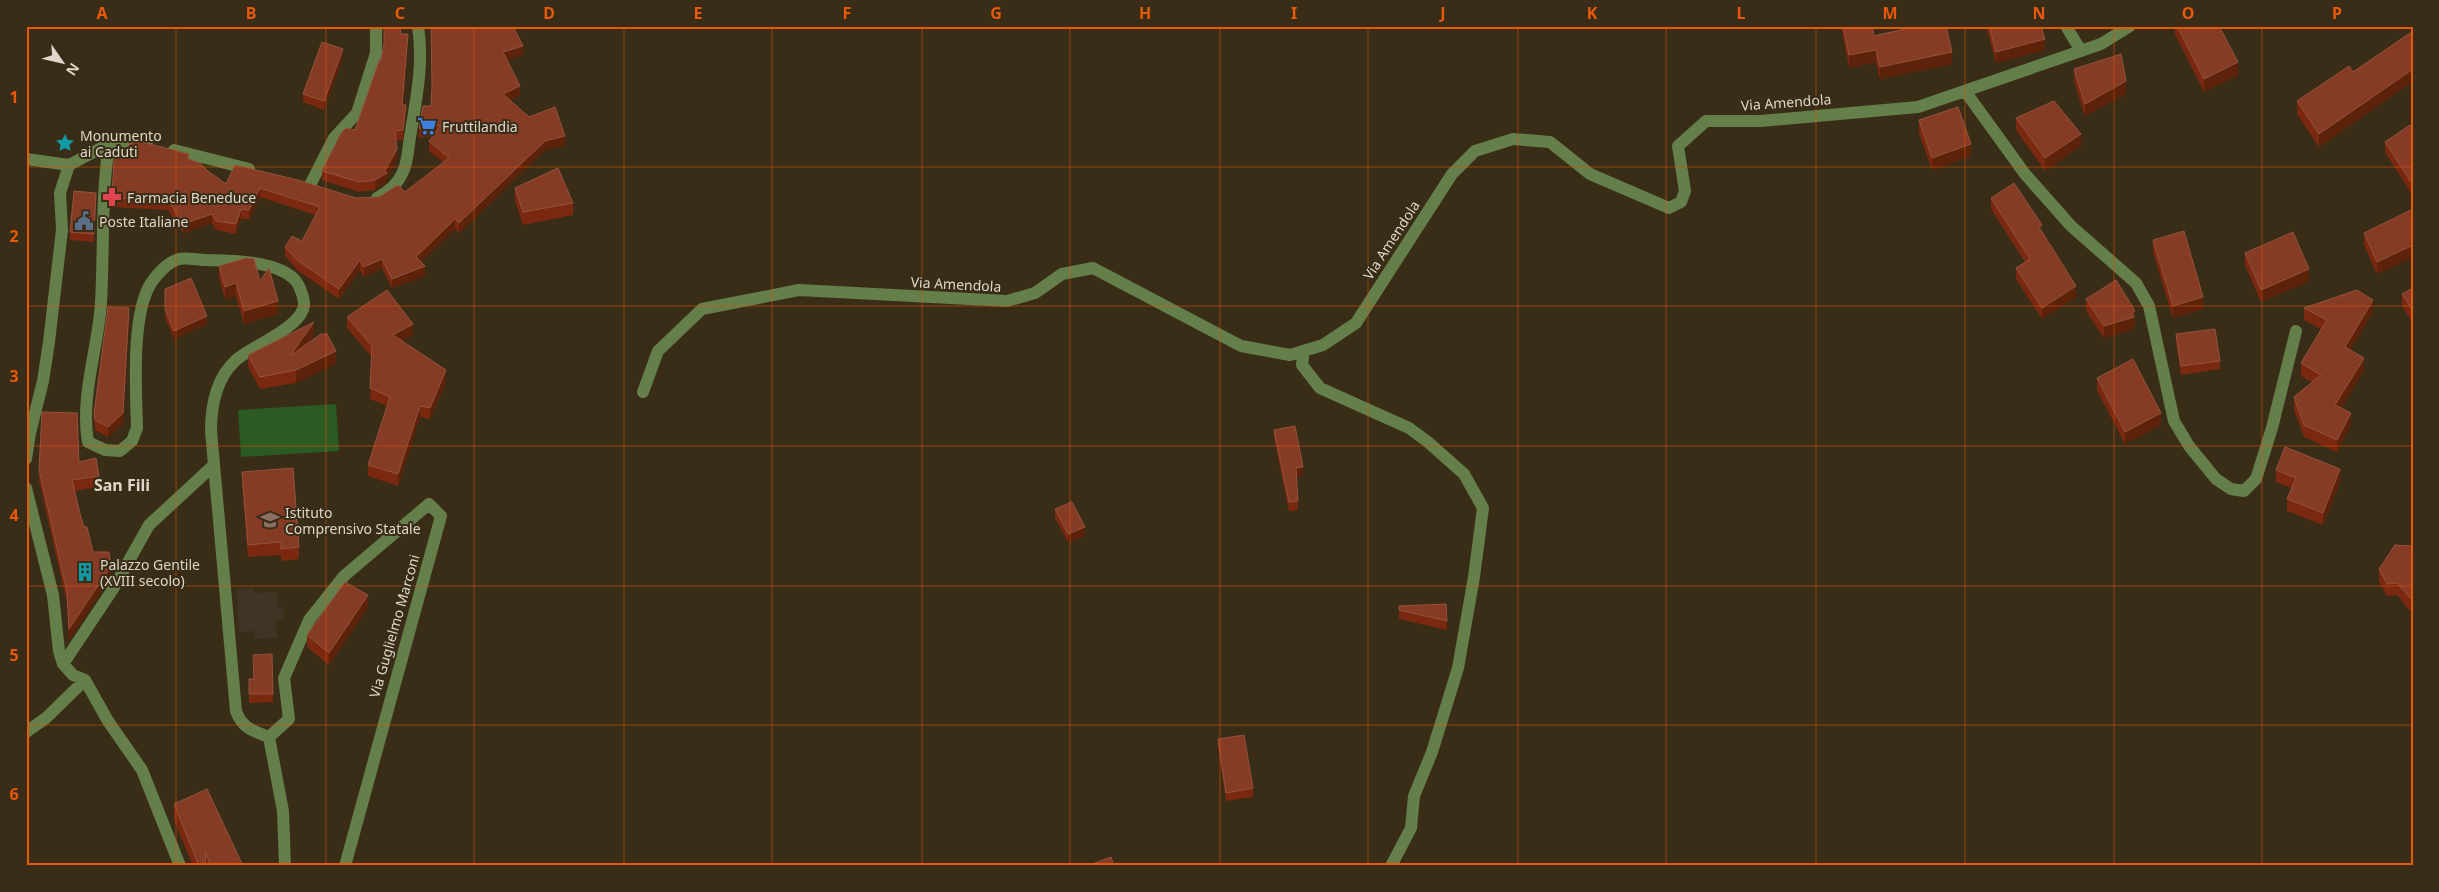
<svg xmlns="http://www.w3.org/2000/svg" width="2439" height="892" viewBox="0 0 2439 892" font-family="'Noto Sans',sans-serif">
<rect width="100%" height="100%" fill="#392d17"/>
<!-- education -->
<path fill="#403525" d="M 253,588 L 254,593 L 278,592 L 278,607 L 284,607 L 285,619 L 276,620 L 277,638 L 255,639 L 254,631 L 239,632 L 237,589 Z"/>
<!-- green -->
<path fill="#2b5b22" d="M 336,404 L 339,451 L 241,457 L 238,410 Z"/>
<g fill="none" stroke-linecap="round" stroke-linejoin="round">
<!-- minor -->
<path stroke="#647f49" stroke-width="12" d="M 2066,26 L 2081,51
M 1965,91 L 2025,174 L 2071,226 L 2136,283 L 2149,306 L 2174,421 L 2189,446 L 2216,479 L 2231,489 L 2244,491 L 2256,479 L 2272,428 L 2296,331
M 109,144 C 101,197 104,250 101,303 C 98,349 80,397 88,442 L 105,450 L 120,451 L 132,441 L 137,428 C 136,390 131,315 151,283 C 157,274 168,262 179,259 C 187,257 198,260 206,260 C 231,261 273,260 293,278 C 299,283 303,295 304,302 C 307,326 249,347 235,361 C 216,379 211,407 211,431 L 236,711 C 242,728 253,731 269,737
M 174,150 L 249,169
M 26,159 L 69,165
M 310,185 L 334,138 L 357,113 L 376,53 L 376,26
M 377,198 C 388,192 397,185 402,174 C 408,163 408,149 410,137 C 416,100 424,64 418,26
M 1304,351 L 1302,365 L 1320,388 L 1409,428 L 1428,442 L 1464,474 L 1483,508 L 1474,577 L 1458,668 L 1432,752 L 1414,796 L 1411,828 L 1391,866
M 643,392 L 658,351 L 702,309 L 799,290 L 1007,301 L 1035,293 L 1062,274 L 1093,268 L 1241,346 L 1290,355 L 1323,345 L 1356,323 L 1452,174 L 1475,151 L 1513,139 L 1550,142 L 1590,174 L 1669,208 L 1681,202 L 1685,191 L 1678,146 L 1706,121 L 1760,121 L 1918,107 L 2101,44 L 2130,26
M 26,459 L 30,433 L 43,381 L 49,342 L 62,230 L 60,193 L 69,165 L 109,144 L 147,144
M 26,488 L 53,595 L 59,651 L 63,664 L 73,675 L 85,680 L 108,721 L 142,770 L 180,866
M 63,664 L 113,589 L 149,525 L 214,465
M 26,732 L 46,718 L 85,680
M 269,737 L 289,719 L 284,678 L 309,620 L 344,576 L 429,504 L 441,516 L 345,866
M 269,737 L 283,811 L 285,866"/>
</g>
<!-- wall -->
<path fill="#7a2810" d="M 431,26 L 523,55 L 507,60 L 520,95 L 510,100 L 529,117 L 565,146 L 545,150 L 459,233 L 455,229 L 421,262 L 425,276 L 392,288 L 382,268 L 364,277 L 360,270 L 339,299 L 297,270 L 285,256 L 285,247 L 302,241 L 315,215 L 260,197 L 249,219 L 241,219 L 236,234 L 216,230 L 212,223 L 183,233 L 168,210 L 112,207 L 112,198 L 189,159 L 226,184 L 356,198 L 379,197 L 405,192 L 443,162 L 429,151 L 429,141 L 434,136 L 419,138 L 419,128 L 431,106 L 432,89 Z
M 1841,26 L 1872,26 L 1874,36 L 1952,64 L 1880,79 L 1876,62 L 1849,68 Z
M 1986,26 L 2041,26 L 2045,50 L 1996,63 Z
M 2175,26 L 2219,26 L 2238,75 L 2204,92 L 2175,34 Z
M 2413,31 L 2413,81 L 2319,147 L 2297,114 L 2297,101 L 2353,72 Z
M 401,34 L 408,43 L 403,105 L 406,115 L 403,140 L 396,140 L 397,159 L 387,178 L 387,182 L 375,190 L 359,192 L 322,180 L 322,171 L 355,130 L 381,61 L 384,43 Z
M 343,57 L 324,110 L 303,102 L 303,94 Z
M 2074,69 L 2126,94 L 2085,116 L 2074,81 Z
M 2016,118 L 2081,146 L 2045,171 L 2016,130 Z
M 1919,120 L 1971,156 L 1932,170 L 1919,133 Z
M 2413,130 L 2411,193 L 2385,152 L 2385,142 Z
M 515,188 L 573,203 L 573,215 L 523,225 L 515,200 Z
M 96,193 L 94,242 L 70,240 L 70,232 Z
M 1991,198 L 2042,232 L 2076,297 L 2042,319 L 2016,279 L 2016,268 L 2025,262 L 1991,209 Z
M 2413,209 L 2413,257 L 2377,274 L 2364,245 L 2364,233 Z
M 2153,240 L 2203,309 L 2173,318 L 2153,252 Z
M 2245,253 L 2309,281 L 2261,302 L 2245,265 Z
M 219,266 L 260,281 L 278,314 L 244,324 L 236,296 L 225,299 L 219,278 Z
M 2413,288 L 2413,323 L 2402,306 L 2402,294 Z
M 165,289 L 207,324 L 174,339 L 165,317 Z
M 2086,299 L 2135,323 L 2134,324 L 2134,329 L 2104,338 L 2086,311 Z
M 2304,308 L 2373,312 L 2350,350 L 2364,370 L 2341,408 L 2351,425 L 2337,452 L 2304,437 L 2294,410 L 2294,397 L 2312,382 L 2301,376 L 2301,363 L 2321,329 L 2304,320 Z
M 347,317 L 413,335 L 402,341 L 446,382 L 430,419 L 420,417 L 398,486 L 368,476 L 368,465 L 387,406 L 370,399 L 372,357 L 347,328 Z
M 129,319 L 123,424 L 108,437 L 95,430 L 94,414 Z
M 2176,334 L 2220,361 L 2220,369 L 2181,375 L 2176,342 Z
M 314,335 L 307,344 L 336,363 L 296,383 L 260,389 L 248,367 L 248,355 Z
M 2097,378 L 2161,425 L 2125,444 L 2097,390 Z
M 1274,430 L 1303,475 L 1296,477 L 1298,510 L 1289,511 L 1274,438 Z
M 79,462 L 99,476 L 99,487 L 74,491 L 80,514 L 93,552 L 111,577 L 69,640 L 67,603 L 39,481 L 39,469 Z
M 2276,470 L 2340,482 L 2323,525 L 2287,511 L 2287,499 L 2292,488 L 2276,482 Z
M 242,472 L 299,547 L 299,559 L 281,561 L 281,555 L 248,557 L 242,485 Z
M 1055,509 L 1085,536 L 1068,542 L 1055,518 Z
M 2413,546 L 2413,611 L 2410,611 L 2397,595 L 2387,596 L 2379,582 L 2379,569 Z
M 1446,604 L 1447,630 L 1399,619 L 1399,610 Z
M 368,607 L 329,665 L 307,647 L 307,635 Z
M 272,654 L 273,702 L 249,703 L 249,679 L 253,679 Z
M 1218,739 L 1253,788 L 1253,797 L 1226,801 L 1218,747 Z
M 174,804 L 243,866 L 193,866 L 174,820 Z"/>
<!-- shaded-wall -->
<path fill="#5c220a" d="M 2086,26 L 2092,26 L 2086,30 Z
M 2268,26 L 2273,26 L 2268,30 Z
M 408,34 L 408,43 L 402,115 L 402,105 Z
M 2045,39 L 2045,50 L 1996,63 L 1996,52 Z
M 523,46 L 523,55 L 503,62 L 503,52 Z
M 343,49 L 343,57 L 324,110 L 324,101 Z
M 1876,50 L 1876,62 L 1849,68 L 1849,55 Z
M 1952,52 L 1952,64 L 1880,79 L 1880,67 Z
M 2238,62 L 2238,75 L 2204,92 L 2204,79 Z
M 2413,69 L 2413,81 L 2319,147 L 2319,134 Z
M 2126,81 L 2126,94 L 2085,116 L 2085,104 Z
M 520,86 L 520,95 L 503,103 L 503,94 Z
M 406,105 L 406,115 L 403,140 L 403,130 Z
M 2081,134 L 2081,146 L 2045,171 L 2045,158 Z
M 565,136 L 565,146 L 545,150 L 459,233 L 459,223 L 545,141 Z
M 1971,144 L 1971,156 L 1932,170 L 1932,158 Z
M 397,149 L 397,159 L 387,178 L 387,182 L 375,190 L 375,180 L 385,171 Z
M 2413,181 L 2413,192 L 2411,193 L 2411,182 Z
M 260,188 L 260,197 L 249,219 L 249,210 Z
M 241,209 L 241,219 L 236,234 L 236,224 Z
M 212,214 L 212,223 L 183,233 L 183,224 Z
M 455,219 L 455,229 L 416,267 L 416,257 Z
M 2413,245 L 2413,257 L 2377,274 L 2377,262 Z
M 382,259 L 382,268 L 364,277 L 364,267 Z
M 360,260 L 360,270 L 339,299 L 339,289 Z
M 425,266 L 425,276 L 392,288 L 392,279 Z
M 2309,269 L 2309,281 L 2261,302 L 2261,290 Z
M 236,283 L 236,296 L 225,299 L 225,287 Z
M 2076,286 L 2076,297 L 2042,319 L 2042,308 Z
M 2203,297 L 2203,309 L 2173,318 L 2173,306 Z
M 2373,300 L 2373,312 L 2345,359 L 2345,347 Z
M 278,301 L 278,314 L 244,324 L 244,311 Z
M 129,308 L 129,319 L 123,424 L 108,437 L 108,427 Z
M 2135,311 L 2135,323 L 2134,324 L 2134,329 L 2104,338 L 2104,326 Z
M 207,316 L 207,324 L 174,339 L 174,331 Z
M 314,322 L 314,335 L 290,368 L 290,356 Z
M 413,324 L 413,335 L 393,346 L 393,335 Z
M 336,351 L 336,363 L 296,383 L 296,370 Z
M 2364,358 L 2364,370 L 2335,417 L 2335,405 Z
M 446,370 L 446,382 L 430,419 L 430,408 Z
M 420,406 L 420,417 L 398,486 L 398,474 Z
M 2161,413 L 2161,425 L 2125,444 L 2125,432 Z
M 2351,413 L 2351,425 L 2337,452 L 2337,440 Z
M 1303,467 L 1303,475 L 1296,477 L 1296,468 Z
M 2340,469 L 2340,482 L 2323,525 L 2323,513 Z
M 1085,527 L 1085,536 L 1068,542 L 1068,534 Z
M 111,566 L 111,577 L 69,640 L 69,629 Z
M 368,595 L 368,607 L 329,665 L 329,653 Z"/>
<!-- building -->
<path fill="#853b24" stroke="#93533e" d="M 384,26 L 400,26 L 401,34 L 408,34 L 402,105 L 406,105 L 403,130 L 395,131 L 397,149 L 385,171 L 387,173 L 375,180 L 359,182 L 322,171 L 341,133 L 346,128 L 355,130 L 379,61 L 381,61 L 384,43 Z
M 431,26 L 513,26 L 523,46 L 503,52 L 520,86 L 503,94 L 529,117 L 555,107 L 565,136 L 545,141 L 459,223 L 455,219 L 416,257 L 425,266 L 392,279 L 382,259 L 364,267 L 360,260 L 339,289 L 297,260 L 285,247 L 292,236 L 302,241 L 320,207 L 260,188 L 249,210 L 241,209 L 236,224 L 216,221 L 212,214 L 183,224 L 168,200 L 112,198 L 114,158 L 133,142 L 146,143 L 189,154 L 188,159 L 200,163 L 208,171 L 226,184 L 235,165 L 298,180 L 356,198 L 379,197 L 398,185 L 405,192 L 449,158 L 429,141 L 441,125 L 419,128 L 423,106 L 431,106 L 432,87 Z
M 1843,26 L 1872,26 L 1874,36 L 1918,26 L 1946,26 L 1952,52 L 1880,67 L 1876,50 L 1849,55 Z
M 1989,26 L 2041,26 L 2045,39 L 1996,52 Z
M 2177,26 L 2219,26 L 2238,62 L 2204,79 Z
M 2413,31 L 2413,69 L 2319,134 L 2297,101 L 2349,66 L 2353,72 Z
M 322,42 L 343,49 L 324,101 L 303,94 Z
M 2121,54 L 2126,81 L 2085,104 L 2074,69 Z
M 2054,101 L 2081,134 L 2045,158 L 2016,118 Z
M 1958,107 L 1971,144 L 1932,158 L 1919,120 Z
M 2410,125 L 2413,130 L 2413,181 L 2411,182 L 2385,142 Z
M 558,168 L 573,203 L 523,212 L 515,188 Z
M 2014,183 L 2042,225 L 2039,227 L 2076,286 L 2042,308 L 2016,268 L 2030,259 L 1991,198 Z
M 74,191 L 96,193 L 94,234 L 70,232 Z
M 2413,209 L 2413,245 L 2377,262 L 2364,233 Z
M 2184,231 L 2203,297 L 2173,306 L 2153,240 Z
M 2293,232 L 2309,269 L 2261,290 L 2245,253 Z
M 246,258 L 254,259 L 260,281 L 269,268 L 278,301 L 244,311 L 236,283 L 225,287 L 219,266 Z
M 191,278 L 207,316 L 174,331 L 165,309 L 165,289 Z
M 2116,280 L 2135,311 L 2132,313 L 2134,317 L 2104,326 L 2086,299 Z
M 2413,288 L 2413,311 L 2402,294 Z
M 387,290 L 413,324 L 393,335 L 446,370 L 430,408 L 420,406 L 398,474 L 368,465 L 390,397 L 370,388 L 372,346 L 347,317 Z
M 2357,290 L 2373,300 L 2345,347 L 2364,358 L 2335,405 L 2351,413 L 2337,440 L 2304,425 L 2294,397 L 2321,375 L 2301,363 L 2327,320 L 2304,308 Z
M 108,307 L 129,308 L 123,413 L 108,427 L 95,420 L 94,414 Z
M 314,322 L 290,356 L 321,334 L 327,334 L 336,351 L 296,370 L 260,377 L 248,355 Z
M 2215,329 L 2220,361 L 2181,366 L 2176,334 Z
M 2133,359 L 2161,413 L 2125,432 L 2097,378 Z
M 42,412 L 77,413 L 79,462 L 96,458 L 99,476 L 72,480 L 80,514 L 84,527 L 87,527 L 93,552 L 109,552 L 111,566 L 69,629 L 67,592 L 39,469 Z
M 1295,426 L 1303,467 L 1296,468 L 1298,501 L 1289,502 L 1274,430 Z
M 2285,447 L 2340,469 L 2323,513 L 2287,499 L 2296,478 L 2276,470 Z
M 293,468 L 299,547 L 281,549 L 281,542 L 248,545 L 242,472 Z
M 1072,502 L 1085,527 L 1068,534 L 1055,509 Z
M 2395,545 L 2413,546 L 2413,599 L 2410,598 L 2397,583 L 2387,584 L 2379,569 Z
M 345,582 L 368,595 L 329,653 L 307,635 Z
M 1446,604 L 1447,621 L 1399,610 L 1399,606 Z
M 272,654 L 273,694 L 249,694 L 249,679 L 254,679 L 253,655 Z
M 1244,735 L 1253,788 L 1226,793 L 1218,739 Z
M 207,789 L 243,866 L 210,866 L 206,852 L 205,866 L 199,866 L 174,804 Z
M 1111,857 L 1114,866 L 1087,866 Z"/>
<!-- grid -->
<path fill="none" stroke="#e8590c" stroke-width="1" stroke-opacity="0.55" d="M 176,26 L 176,866M 326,26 L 326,866M 474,26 L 474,866M 624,26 L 624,866M 772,26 L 772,866M 922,26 L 922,866M 1070,26 L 1070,866M 1220,26 L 1220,866M 1368,26 L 1368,866M 1518,26 L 1518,866M 1666,26 L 1666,866M 1816,26 L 1816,866M 1965,26 L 1965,866M 2114,26 L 2114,866M 2262,26 L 2262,866M 26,167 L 2413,167M 26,306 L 2413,306M 26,446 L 2413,446M 26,586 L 2413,586M 26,725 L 2413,725"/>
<!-- icons -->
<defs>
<g id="supermarket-bare" transform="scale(1.5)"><path d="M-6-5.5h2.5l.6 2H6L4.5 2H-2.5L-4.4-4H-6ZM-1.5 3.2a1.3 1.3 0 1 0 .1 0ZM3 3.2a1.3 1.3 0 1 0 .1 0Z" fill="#3f7fe0" stroke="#392d17" stroke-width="2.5" paint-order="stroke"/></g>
<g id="sight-bare" transform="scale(1.5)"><path d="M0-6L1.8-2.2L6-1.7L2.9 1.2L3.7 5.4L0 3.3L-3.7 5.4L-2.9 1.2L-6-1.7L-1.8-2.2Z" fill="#0f9aa8" stroke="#392d17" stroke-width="2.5" paint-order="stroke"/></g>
<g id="pharmacy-bare" transform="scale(1.5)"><path d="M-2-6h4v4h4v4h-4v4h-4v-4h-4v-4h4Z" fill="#e0444e" stroke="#392d17" stroke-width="2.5" paint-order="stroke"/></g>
<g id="civic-bare" transform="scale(1.5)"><path d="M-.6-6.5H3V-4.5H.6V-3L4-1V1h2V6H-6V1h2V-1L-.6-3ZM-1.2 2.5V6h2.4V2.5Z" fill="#5c6f8a" stroke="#392d17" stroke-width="2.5" paint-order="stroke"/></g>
<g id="school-bare" transform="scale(1.5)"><path d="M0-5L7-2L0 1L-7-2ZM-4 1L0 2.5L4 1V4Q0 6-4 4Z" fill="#8d6e63" stroke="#392d17" stroke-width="2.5" paint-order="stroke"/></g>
<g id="building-bare" transform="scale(1.5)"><path d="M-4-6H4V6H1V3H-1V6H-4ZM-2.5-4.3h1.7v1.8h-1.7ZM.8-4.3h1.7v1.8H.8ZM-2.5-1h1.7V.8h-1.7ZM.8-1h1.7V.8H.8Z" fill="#0f9aa8" stroke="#392d17" stroke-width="2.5" paint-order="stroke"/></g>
</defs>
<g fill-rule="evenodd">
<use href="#supermarket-bare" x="427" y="126"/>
<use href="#sight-bare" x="65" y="143"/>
<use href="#pharmacy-bare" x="112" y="197"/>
<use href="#civic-bare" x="84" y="221"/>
<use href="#school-bare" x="270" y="520"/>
<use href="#building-bare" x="85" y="572"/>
</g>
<g text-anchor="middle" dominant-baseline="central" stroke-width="4" stroke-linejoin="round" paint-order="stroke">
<!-- street labels -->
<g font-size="14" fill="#ded7ca" stroke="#392d17">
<text transform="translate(1786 102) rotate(-4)">Via Amendola</text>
<text transform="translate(1391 240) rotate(-57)">Via Amendola</text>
<text transform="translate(956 284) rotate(3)">Via Amendola</text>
<text transform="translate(394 626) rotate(-74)">Via Guglielmo Marconi</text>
</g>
<!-- poi labels -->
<g font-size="14" fill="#ded7ca" stroke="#392d17" text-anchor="start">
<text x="442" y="126">Fruttilandia</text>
<text x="80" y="135">Monumento<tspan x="80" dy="16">ai Caduti</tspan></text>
<text x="127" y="197">Farmacia Beneduce</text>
<text x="99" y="221">Poste Italiane</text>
<text x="285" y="512">Istituto<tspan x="285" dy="16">Comprensivo Statale</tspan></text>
<text x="100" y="564">Palazzo Gentile<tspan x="100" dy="16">(XVIII secolo)</tspan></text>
</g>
<!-- quarter labels -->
<g font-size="16" font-weight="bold" fill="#ded7ca" stroke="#392d17">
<text x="122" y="485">San Fili</text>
</g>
</g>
<!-- border -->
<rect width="2439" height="892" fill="none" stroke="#392d17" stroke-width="55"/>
<!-- north arrow -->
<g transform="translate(62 62) rotate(124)" stroke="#392d17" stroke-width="4" paint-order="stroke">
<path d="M0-4L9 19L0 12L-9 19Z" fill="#ded7ca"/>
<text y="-8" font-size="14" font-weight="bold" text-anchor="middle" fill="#ded7ca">N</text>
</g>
<rect x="28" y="28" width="2384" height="836" fill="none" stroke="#e8590c" stroke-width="2"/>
<g font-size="16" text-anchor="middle" font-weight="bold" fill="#e8590c">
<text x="102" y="19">A</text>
<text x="251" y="19">B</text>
<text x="400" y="19">C</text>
<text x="549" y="19">D</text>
<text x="698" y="19">E</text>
<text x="847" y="19">F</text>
<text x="996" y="19">G</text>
<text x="1145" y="19">H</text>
<text x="1294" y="19">I</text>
<text x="1443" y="19">J</text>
<text x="1592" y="19">K</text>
<text x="1741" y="19">L</text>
<text x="1890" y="19">M</text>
<text x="2039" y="19">N</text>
<text x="2188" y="19">O</text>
<text x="2337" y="19">P</text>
<text x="14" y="103">1</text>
<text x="14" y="242">2</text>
<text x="14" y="382">3</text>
<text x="14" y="521">4</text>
<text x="14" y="661">5</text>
<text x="14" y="800">6</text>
</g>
</svg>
